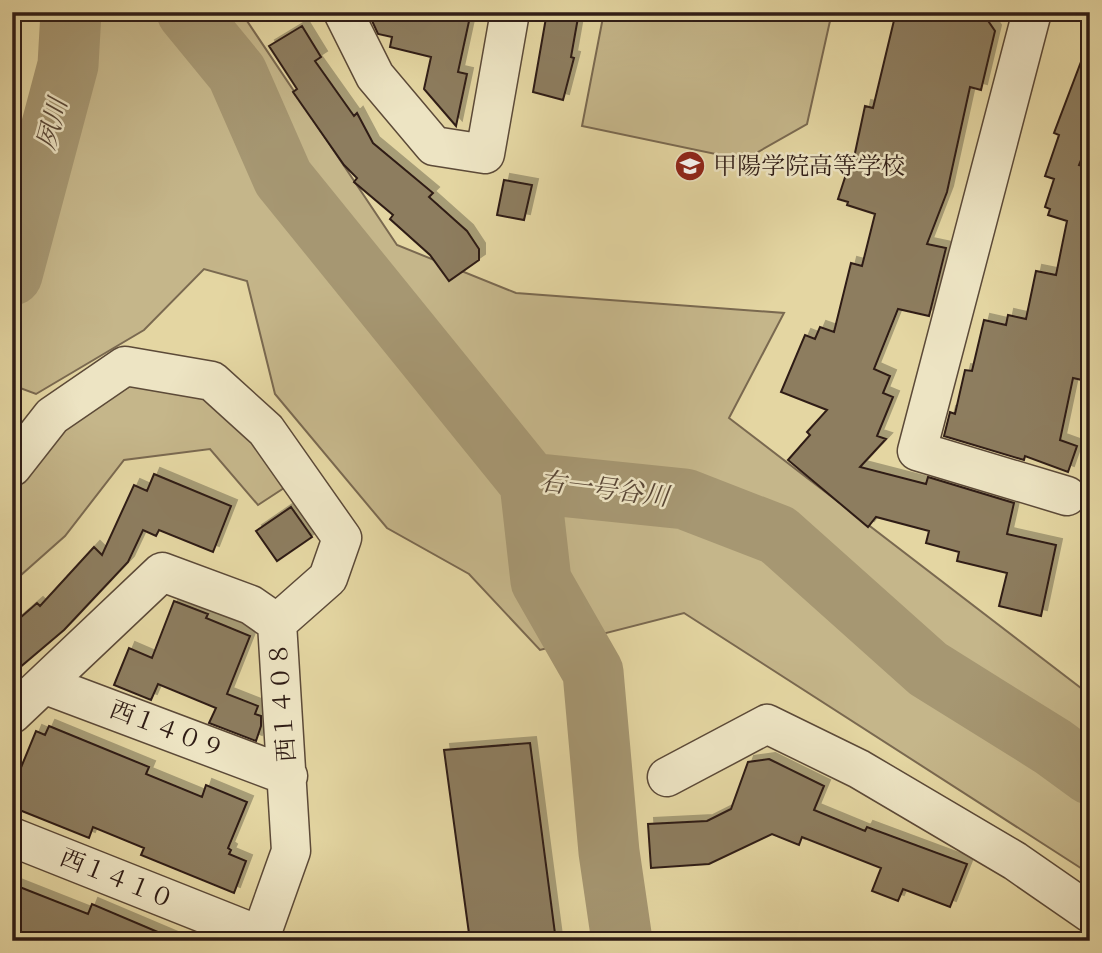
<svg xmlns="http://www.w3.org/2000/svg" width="1102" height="953" viewBox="0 0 1102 953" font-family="Cardo,'Noto Serif JP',serif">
<defs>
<filter id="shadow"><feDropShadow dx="6" dy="-6" stdDeviation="0" flood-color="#0004"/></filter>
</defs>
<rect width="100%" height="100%" fill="#e4d6a2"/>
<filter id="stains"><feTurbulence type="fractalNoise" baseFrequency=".00286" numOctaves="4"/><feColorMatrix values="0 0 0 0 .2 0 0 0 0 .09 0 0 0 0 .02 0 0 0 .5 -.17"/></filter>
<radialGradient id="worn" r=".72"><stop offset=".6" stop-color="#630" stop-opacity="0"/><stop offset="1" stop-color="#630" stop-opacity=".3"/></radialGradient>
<!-- green -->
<path fill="#c5b68a" stroke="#7a6950" stroke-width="2" d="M 56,12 L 241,12 L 397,245 L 516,293 L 784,313 L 729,418 L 1090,695 L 1090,874 L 684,613 L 540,650 L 469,574 L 387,528 L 275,394 L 247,281 L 204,269 L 144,330 L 36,394 L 12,385 L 12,245 L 59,38 Z
M 604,12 L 832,12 L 807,124 L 744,160 L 582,126 Z
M 134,384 L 193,388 L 251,434 L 284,488 L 258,505 L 210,449 L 124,460 L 65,536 L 12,583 L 12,493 L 68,419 Z"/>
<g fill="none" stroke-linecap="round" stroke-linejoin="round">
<!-- river -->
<path stroke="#a69772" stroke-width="61" d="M 187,12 L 237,73 L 283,178 L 530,483 L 685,499 L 778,535 L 928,669 L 1053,747 L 1090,774
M 12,275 L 68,65 L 71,12
M 530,483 L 541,581 L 593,672 L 609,852 L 622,941"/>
</g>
<!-- building -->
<path fill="#8d7d5e" stroke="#2f1c15" stroke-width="2" filter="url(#shadow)" d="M 368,12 L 471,12 L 458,72 L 467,74 L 456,126 L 424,89 L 431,57 L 390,47 L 392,37 L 378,34 Z
M 547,12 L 579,12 L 571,57 L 574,58 L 563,100 L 533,92 Z
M 896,12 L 982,12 L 995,31 L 981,90 L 970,87 L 947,192 L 927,244 L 946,248 L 929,316 L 898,309 L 874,369 L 890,376 L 883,393 L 893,397 L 877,436 L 886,439 L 860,467 L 926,484 L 928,477 L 1014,503 L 1007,534 L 1056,545 L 1041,616 L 999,606 L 1007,573 L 957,561 L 959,552 L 926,543 L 929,531 L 876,517 L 868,527 L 788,460 L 810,435 L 807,432 L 827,410 L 781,392 L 805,335 L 815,339 L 820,327 L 834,332 L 851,263 L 862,266 L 875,214 L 847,205 L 848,202 L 838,199 L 849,165 L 852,167 L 865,106 L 873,108 Z
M 302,26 L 321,57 L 315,61 L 354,116 L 357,113 L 373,143 L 433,193 L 429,197 L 467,231 L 479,249 L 479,260 L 449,281 L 430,255 L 390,219 L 393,215 L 354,182 L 357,178 L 344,165 L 293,92 L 297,89 L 269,46 Z
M 1087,46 L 1090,46 L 1090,138 L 1079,165 L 1090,168 L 1090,346 L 1082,380 L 1073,378 L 1060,440 L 1077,446 L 1068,472 L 1025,456 L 1024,460 L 944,436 L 950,412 L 955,414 L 965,370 L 972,371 L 984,320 L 1006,325 L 1008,315 L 1026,319 L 1036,271 L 1056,275 L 1067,221 L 1048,215 L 1050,209 L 1045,207 L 1054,179 L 1045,176 L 1059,135 L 1054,133 Z
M 504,180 L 532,185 L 524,220 L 497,215 Z
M 154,474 L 231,506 L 213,552 L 159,530 L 156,536 L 143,530 L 128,562 L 64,630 L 12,674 L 12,625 L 37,603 L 40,606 L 94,547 L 102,555 L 134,485 L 147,491 Z
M 291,507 L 312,537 L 277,561 L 256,531 Z
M 174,601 L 208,614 L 206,618 L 250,636 L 227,694 L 258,706 L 255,714 L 261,716 L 261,726 L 256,741 L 209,723 L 216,708 L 158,684 L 151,700 L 114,685 L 129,648 L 152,658 Z
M 49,726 L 149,767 L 146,774 L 202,797 L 206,785 L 247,802 L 228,848 L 231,850 L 229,854 L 246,861 L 234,893 L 141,855 L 144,848 L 93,827 L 89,838 L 12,807 L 12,767 L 20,770 L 36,731 L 45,735 Z
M 530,743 L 556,941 L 470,941 L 444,750 Z
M 769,759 L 824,786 L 814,810 L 865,831 L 867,827 L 967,864 L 950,907 L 903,889 L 898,901 L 872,891 L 881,868 L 802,837 L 799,845 L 772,834 L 709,864 L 651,868 L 648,824 L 707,821 L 731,809 L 748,762 Z
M 12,884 L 88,914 L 92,904 L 179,941 L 12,941 Z"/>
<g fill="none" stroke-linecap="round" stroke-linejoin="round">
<!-- minor casing -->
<g stroke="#5c4a38" stroke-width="41">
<path id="minor" d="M 343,12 L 375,76 L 434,146 L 485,154 L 510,12
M 1032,12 L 917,451 L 1067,496
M 12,467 L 52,416 L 125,366 L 212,381 L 266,430 L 342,538 L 328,578 L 277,623
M 46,685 L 288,776
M 12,714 L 162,572 L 251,605 L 277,623 L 291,851 L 259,941
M 667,777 L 767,724 L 859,769 L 1015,861 L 1090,913
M 12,837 L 261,936"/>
</g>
<!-- minor -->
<use href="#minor" stroke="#ede4c3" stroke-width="38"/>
</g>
<!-- icons -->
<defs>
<g id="school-disc" transform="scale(1.575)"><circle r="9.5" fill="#8f2418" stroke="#ede4c3"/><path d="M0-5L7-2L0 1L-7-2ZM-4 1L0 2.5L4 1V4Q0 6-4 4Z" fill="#fff"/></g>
</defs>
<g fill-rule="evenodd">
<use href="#school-disc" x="690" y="166"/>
</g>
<g text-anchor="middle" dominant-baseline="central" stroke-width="5" stroke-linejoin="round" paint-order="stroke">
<!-- poi labels -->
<g font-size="24" fill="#2f1c15" stroke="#ede4c3" text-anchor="start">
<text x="713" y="166">甲陽学院高等学校</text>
</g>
<!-- street labels -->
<g font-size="24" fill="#2f1c15" stroke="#ede4c3">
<text transform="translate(283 702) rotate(-94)">西１４０８</text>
<text transform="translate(167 730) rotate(21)">西１４０９</text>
<text transform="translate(117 879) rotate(22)">西１４１０</text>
</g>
<!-- water labels -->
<g font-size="26" font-style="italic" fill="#594736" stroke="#ede4c3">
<text transform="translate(52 124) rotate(-75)">夙川</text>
<text transform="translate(604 489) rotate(7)">右一号谷川</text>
</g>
</g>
<!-- margin -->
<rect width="1102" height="953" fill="none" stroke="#e4d6a2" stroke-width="42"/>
<rect x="14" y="14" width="1074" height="925" fill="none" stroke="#2f1c15" stroke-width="3.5"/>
<rect x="21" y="21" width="1060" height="911" fill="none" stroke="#2f1c15" stroke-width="2"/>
<rect width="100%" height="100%" filter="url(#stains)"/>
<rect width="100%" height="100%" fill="url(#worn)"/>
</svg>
